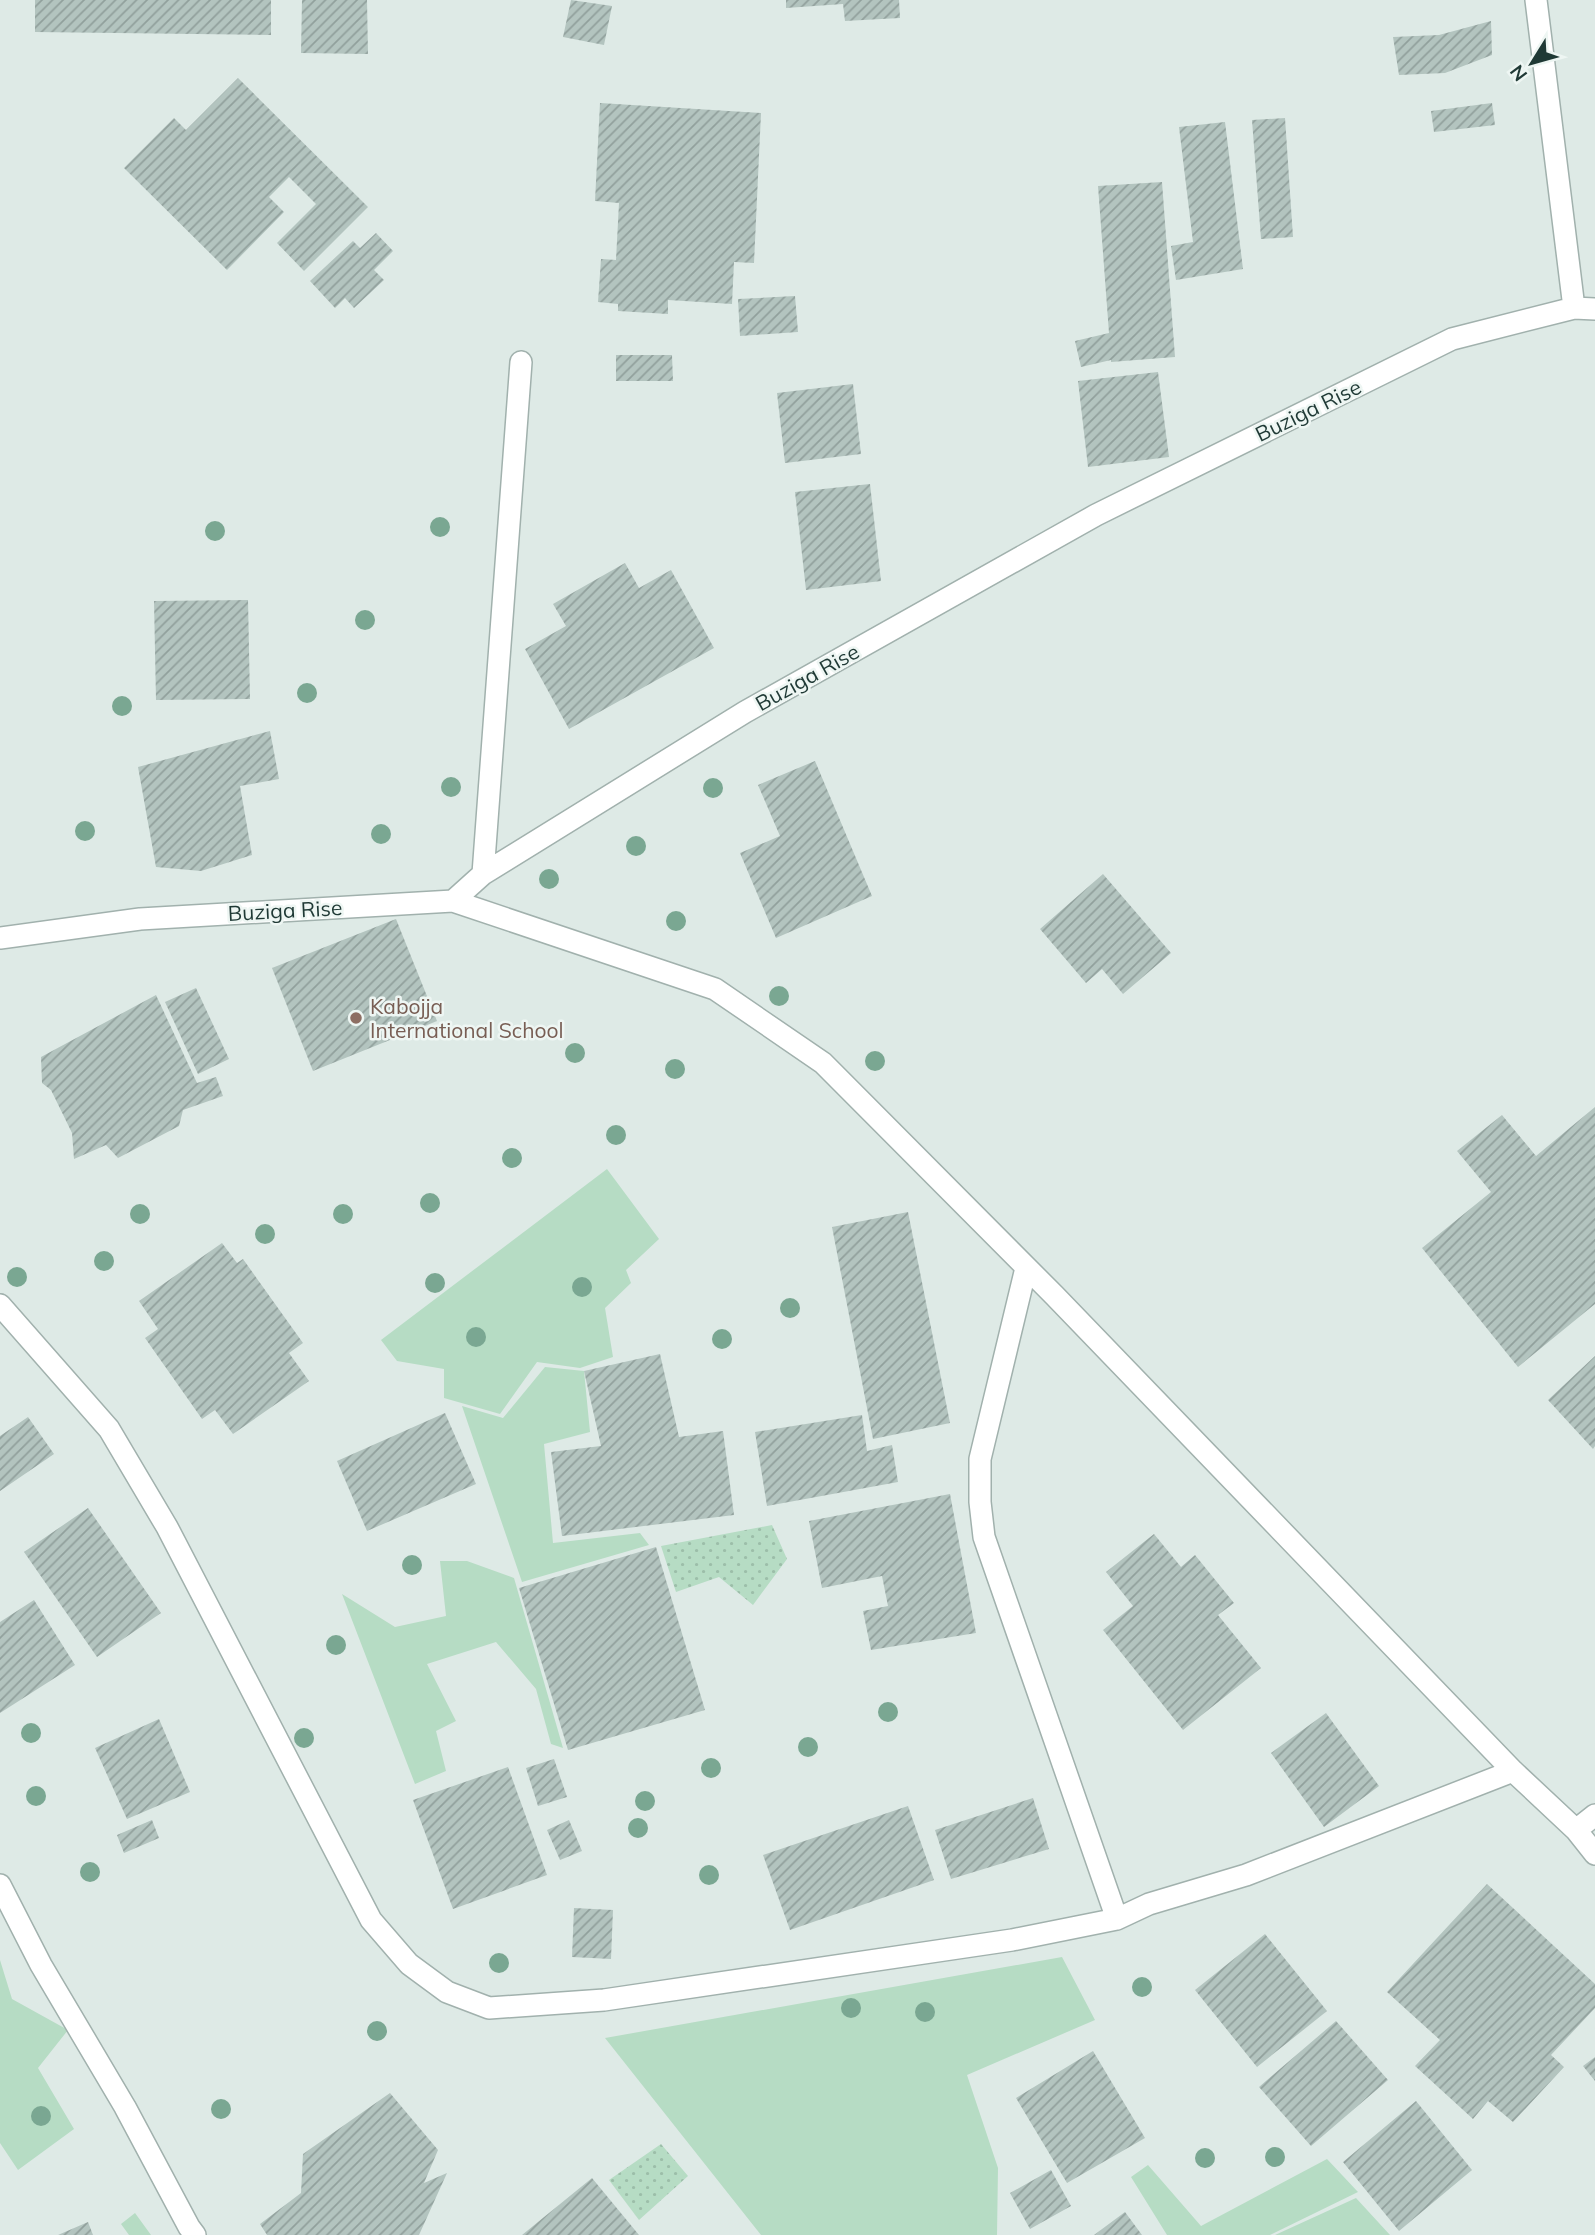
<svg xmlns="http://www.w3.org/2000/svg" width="1595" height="2235" viewBox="0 0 1595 2235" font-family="Mulish,sans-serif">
<defs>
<pattern id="garden-dots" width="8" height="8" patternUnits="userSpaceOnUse" patternTransform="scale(1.75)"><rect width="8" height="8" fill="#b6dcc4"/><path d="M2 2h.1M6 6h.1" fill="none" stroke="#9cbea9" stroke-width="1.8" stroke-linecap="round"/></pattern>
<pattern id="building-hatch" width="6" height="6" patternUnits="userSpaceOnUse" patternTransform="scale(1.75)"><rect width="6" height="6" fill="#b3c4bf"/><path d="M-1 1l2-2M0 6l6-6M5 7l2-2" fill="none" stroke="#91a09c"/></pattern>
</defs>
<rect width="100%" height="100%" fill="#deeae6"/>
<!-- green -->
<path fill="#b6dcc4" d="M 607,1169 L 659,1239 L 626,1270 L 631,1283 L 605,1308 L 613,1357 L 580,1368 L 537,1362 L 500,1414 L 444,1398 L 444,1369 L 397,1361 L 381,1340 Z
M 545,1367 L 584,1371 L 590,1432 L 544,1444 L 553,1543 L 640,1533 L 649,1545 L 522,1582 L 462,1406 L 503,1418 Z
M 440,1561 L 467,1561 L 514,1578 L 563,1748 L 551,1744 L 536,1689 L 496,1642 L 427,1664 L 456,1721 L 436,1731 L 446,1771 L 415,1784 L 342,1594 L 395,1627 L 446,1616 Z
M 1062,1957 L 1095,2020 L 967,2075 L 998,2168 L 997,2235 L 761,2235 L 605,2038 Z
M 0,1960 L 12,1999 L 68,2030 L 38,2068 L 74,2129 L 18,2170 L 0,2143 Z
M 1327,2159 L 1358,2192 L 1270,2235 L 1167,2235 L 1131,2177 L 1148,2165 L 1201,2226 Z
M 1356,2198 L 1390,2235 L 1275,2235 Z
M 135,2213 L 151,2235 L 129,2235 L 121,2224 Z"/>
<!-- garden -->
<path fill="url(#garden-dots)" d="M 772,1525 L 787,1559 L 753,1605 L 719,1577 L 676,1592 L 661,1546 Z
M 661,2144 L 688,2176 L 639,2220 L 609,2180 Z"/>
<!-- building -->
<path fill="url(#building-hatch)" d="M 35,0 L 271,0 L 271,35 L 35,32 Z
M 302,0 L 367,0 L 368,54 L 301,53 Z
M 571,0 L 612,6 L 604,45 L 563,37 Z
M 786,0 L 899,0 L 900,18 L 845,21 L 843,4 L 786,8 Z
M 1491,21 L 1492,55 L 1445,73 L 1399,75 L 1393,37 L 1439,35 Z
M 238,78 L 368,207 L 304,271 L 277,243 L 316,204 L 289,177 L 269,197 L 284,212 L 227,270 L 124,168 L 174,118 L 186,130 Z
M 600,103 L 761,113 L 754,263 L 734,262 L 732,304 L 668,300 L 668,314 L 618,311 L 618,304 L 598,302 L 601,259 L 616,260 L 619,203 L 595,201 Z
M 1492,103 L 1495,125 L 1434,132 L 1431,111 Z
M 1285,118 L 1293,237 L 1261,239 L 1252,120 Z
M 1225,122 L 1243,269 L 1176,280 L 1171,246 L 1193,242 L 1179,127 Z
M 1162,182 L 1175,357 L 1111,362 L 1111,360 L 1081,367 L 1075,341 L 1109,333 L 1098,186 Z
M 376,233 L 393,251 L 374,270 L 384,280 L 354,308 L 345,298 L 335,308 L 310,281 L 353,241 L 360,248 Z
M 795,296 L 798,332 L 740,336 L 738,299 Z
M 616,355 L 672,355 L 673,381 L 616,381 Z
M 1158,372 L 1169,457 L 1088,467 L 1078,381 Z
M 853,384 L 861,454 L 785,463 L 777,393 Z
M 870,484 L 881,581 L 806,590 L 795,492 Z
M 625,563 L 639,588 L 671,570 L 714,648 L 569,729 L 525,649 L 566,626 L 553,604 Z
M 248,600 L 250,699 L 156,700 L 154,601 Z
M 270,731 L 279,779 L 240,786 L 252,855 L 201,871 L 156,867 L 138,767 Z
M 815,761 L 872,896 L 776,938 L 740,853 L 780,836 L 758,785 Z
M 1103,874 L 1171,953 L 1123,994 L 1102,969 L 1086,983 L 1040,929 Z
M 396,919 L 437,1021 L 313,1071 L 272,968 Z
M 196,988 L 229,1059 L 198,1074 L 165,1002 Z
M 156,995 L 197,1083 L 216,1077 L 223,1096 L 183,1110 L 179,1126 L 118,1158 L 106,1145 L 74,1159 L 72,1133 L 51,1090 L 42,1083 L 41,1057 Z
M 1595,1107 L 1595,1304 L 1518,1367 L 1422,1248 L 1491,1192 L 1457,1151 L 1502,1115 L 1536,1156 Z
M 908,1212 L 950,1423 L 873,1439 L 832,1227 Z
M 222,1243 L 237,1263 L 243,1259 L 303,1343 L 289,1353 L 309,1381 L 233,1434 L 215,1410 L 202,1419 L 145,1338 L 158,1329 L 139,1301 Z
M 660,1354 L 679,1437 L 723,1431 L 734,1515 L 562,1536 L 551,1452 L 601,1446 L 584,1371 Z
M 1595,1356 L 1595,1446 L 1593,1449 L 1548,1400 Z
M 445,1413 L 476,1484 L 367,1531 L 337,1461 Z
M 862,1415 L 867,1451 L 892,1445 L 898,1482 L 767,1506 L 755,1432 Z
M 28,1417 L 54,1454 L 0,1491 L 0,1436 Z
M 950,1494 L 976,1633 L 871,1650 L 863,1611 L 888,1606 L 882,1576 L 822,1588 L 809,1521 Z
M 88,1508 L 161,1613 L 97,1657 L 24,1552 Z
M 1154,1534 L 1181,1567 L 1195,1555 L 1234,1603 L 1218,1615 L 1261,1668 L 1183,1730 L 1103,1630 L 1133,1606 L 1106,1572 Z
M 656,1547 L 705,1710 L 568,1750 L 519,1588 Z
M 34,1600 L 75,1665 L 0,1713 L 0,1622 Z
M 1326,1713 L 1379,1786 L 1324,1827 L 1271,1753 Z
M 159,1719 L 190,1792 L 127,1819 L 95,1748 Z
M 554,1759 L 567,1797 L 538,1806 L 526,1768 Z
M 508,1767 L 547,1875 L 453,1909 L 413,1800 Z
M 1033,1798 L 1049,1849 L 951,1879 L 935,1830 Z
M 908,1806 L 934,1880 L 790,1930 L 763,1855 Z
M 152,1820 L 159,1838 L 124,1853 L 117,1835 Z
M 569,1820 L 582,1851 L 560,1860 L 547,1830 Z
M 1487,1884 L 1595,1984 L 1595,2008 L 1551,2055 L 1564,2067 L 1513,2122 L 1488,2101 L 1473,2119 L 1415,2066 L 1440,2040 L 1387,1992 Z
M 574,1908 L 613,1910 L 611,1959 L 572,1957 Z
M 1265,1934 L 1327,2011 L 1257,2067 L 1195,1990 Z
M 1336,2021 L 1388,2080 L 1311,2146 L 1259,2087 Z
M 1093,2051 L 1145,2138 L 1067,2183 L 1016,2098 Z
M 1595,2057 L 1595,2081 L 1583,2066 Z
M 390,2093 L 438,2150 L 424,2183 L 447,2173 L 419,2235 L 267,2235 L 260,2224 L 301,2193 L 303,2154 Z
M 1416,2101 L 1472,2170 L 1399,2231 L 1343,2162 Z
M 1051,2170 L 1071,2206 L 1030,2229 L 1010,2193 Z
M 592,2178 L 639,2235 L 522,2235 Z
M 1125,2212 L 1142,2235 L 1094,2235 Z
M 88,2222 L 93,2235 L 58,2235 Z"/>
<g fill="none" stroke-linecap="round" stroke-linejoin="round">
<!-- street casing -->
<g stroke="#a1b1ad" stroke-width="24">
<path id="street" d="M 1536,0 L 1574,308
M 483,874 L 521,362
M 453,901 L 715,989 L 823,1063 L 1054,1295 L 1513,1771 L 1576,1830 L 1595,1854
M 0,938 L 140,919 L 453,901 L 483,874 L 745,712 L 1096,515 L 1452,339 L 1574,308 L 1595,309
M 1026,1268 L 980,1459 L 980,1502 L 984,1537 L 1117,1919
M 0,1305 L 109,1429 L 167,1527 L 371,1920 L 409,1964 L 447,1992 L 489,2008 L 604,2000 L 1012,1940 L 1117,1919 L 1149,1904 L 1246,1875 L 1513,1771
M 1576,1830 L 1595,1815
M 0,1885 L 41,1965 L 125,2107 L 189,2227 L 195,2235"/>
</g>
<!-- street -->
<use href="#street" stroke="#fff" stroke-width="21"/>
</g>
<!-- trees -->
<g fill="#7aa792">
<circle cx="440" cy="527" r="10"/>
<circle cx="215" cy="531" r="10"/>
<circle cx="365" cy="620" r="10"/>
<circle cx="307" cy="693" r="10"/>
<circle cx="122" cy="706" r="10"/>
<circle cx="451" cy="787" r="10"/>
<circle cx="713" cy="788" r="10"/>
<circle cx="85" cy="831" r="10"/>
<circle cx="381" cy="834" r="10"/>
<circle cx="636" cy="846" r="10"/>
<circle cx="549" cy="879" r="10"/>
<circle cx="676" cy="921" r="10"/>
<circle cx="779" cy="996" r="10"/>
<circle cx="575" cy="1053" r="10"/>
<circle cx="875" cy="1061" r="10"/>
<circle cx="675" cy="1069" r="10"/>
<circle cx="616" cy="1135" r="10"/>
<circle cx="512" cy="1158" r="10"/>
<circle cx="430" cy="1203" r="10"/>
<circle cx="140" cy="1214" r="10"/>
<circle cx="343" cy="1214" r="10"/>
<circle cx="265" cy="1234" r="10"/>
<circle cx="104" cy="1261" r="10"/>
<circle cx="17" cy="1277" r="10"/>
<circle cx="435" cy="1283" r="10"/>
<circle cx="582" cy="1287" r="10"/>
<circle cx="790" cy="1308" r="10"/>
<circle cx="476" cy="1337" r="10"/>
<circle cx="722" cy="1339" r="10"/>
<circle cx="412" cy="1565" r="10"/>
<circle cx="336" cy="1645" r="10"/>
<circle cx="888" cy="1712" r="10"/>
<circle cx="31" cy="1733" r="10"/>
<circle cx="304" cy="1738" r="10"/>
<circle cx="808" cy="1747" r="10"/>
<circle cx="711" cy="1768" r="10"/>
<circle cx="36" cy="1796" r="10"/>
<circle cx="645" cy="1801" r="10"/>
<circle cx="638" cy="1828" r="10"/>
<circle cx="90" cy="1872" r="10"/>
<circle cx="709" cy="1875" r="10"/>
<circle cx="499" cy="1963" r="10"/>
<circle cx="1142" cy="1987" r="10"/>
<circle cx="851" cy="2008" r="10"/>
<circle cx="925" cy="2012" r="10"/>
<circle cx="377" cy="2031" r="10"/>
<circle cx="221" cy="2109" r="10"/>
<circle cx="41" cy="2116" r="10"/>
<circle cx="1275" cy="2157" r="10"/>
<circle cx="1205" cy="2158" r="10"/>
</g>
<!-- markers -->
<circle fill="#8d6e63" stroke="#eef6f3" stroke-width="2.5" cx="356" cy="1018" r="7"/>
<g text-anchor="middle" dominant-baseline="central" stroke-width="5" stroke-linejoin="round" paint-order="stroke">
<!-- street labels -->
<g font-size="21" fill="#1f3935" stroke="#eef6f3">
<text transform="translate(1308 410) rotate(-26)">Buziga Rise</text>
<text transform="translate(807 677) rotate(-29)">Buziga Rise</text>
<text transform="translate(285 910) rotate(-3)">Buziga Rise</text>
</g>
<!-- education labels -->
<g font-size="21" fill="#785e54" stroke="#eef6f3" text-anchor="start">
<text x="370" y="1006">Kabojja<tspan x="370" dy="24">International School</tspan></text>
</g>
</g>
<!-- north arrow -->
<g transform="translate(1532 63) rotate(233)" stroke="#eef6f3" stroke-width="5" paint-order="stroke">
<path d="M0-5L12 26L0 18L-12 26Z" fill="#1f3935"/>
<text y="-10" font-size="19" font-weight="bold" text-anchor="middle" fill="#1f3935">N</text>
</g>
</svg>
